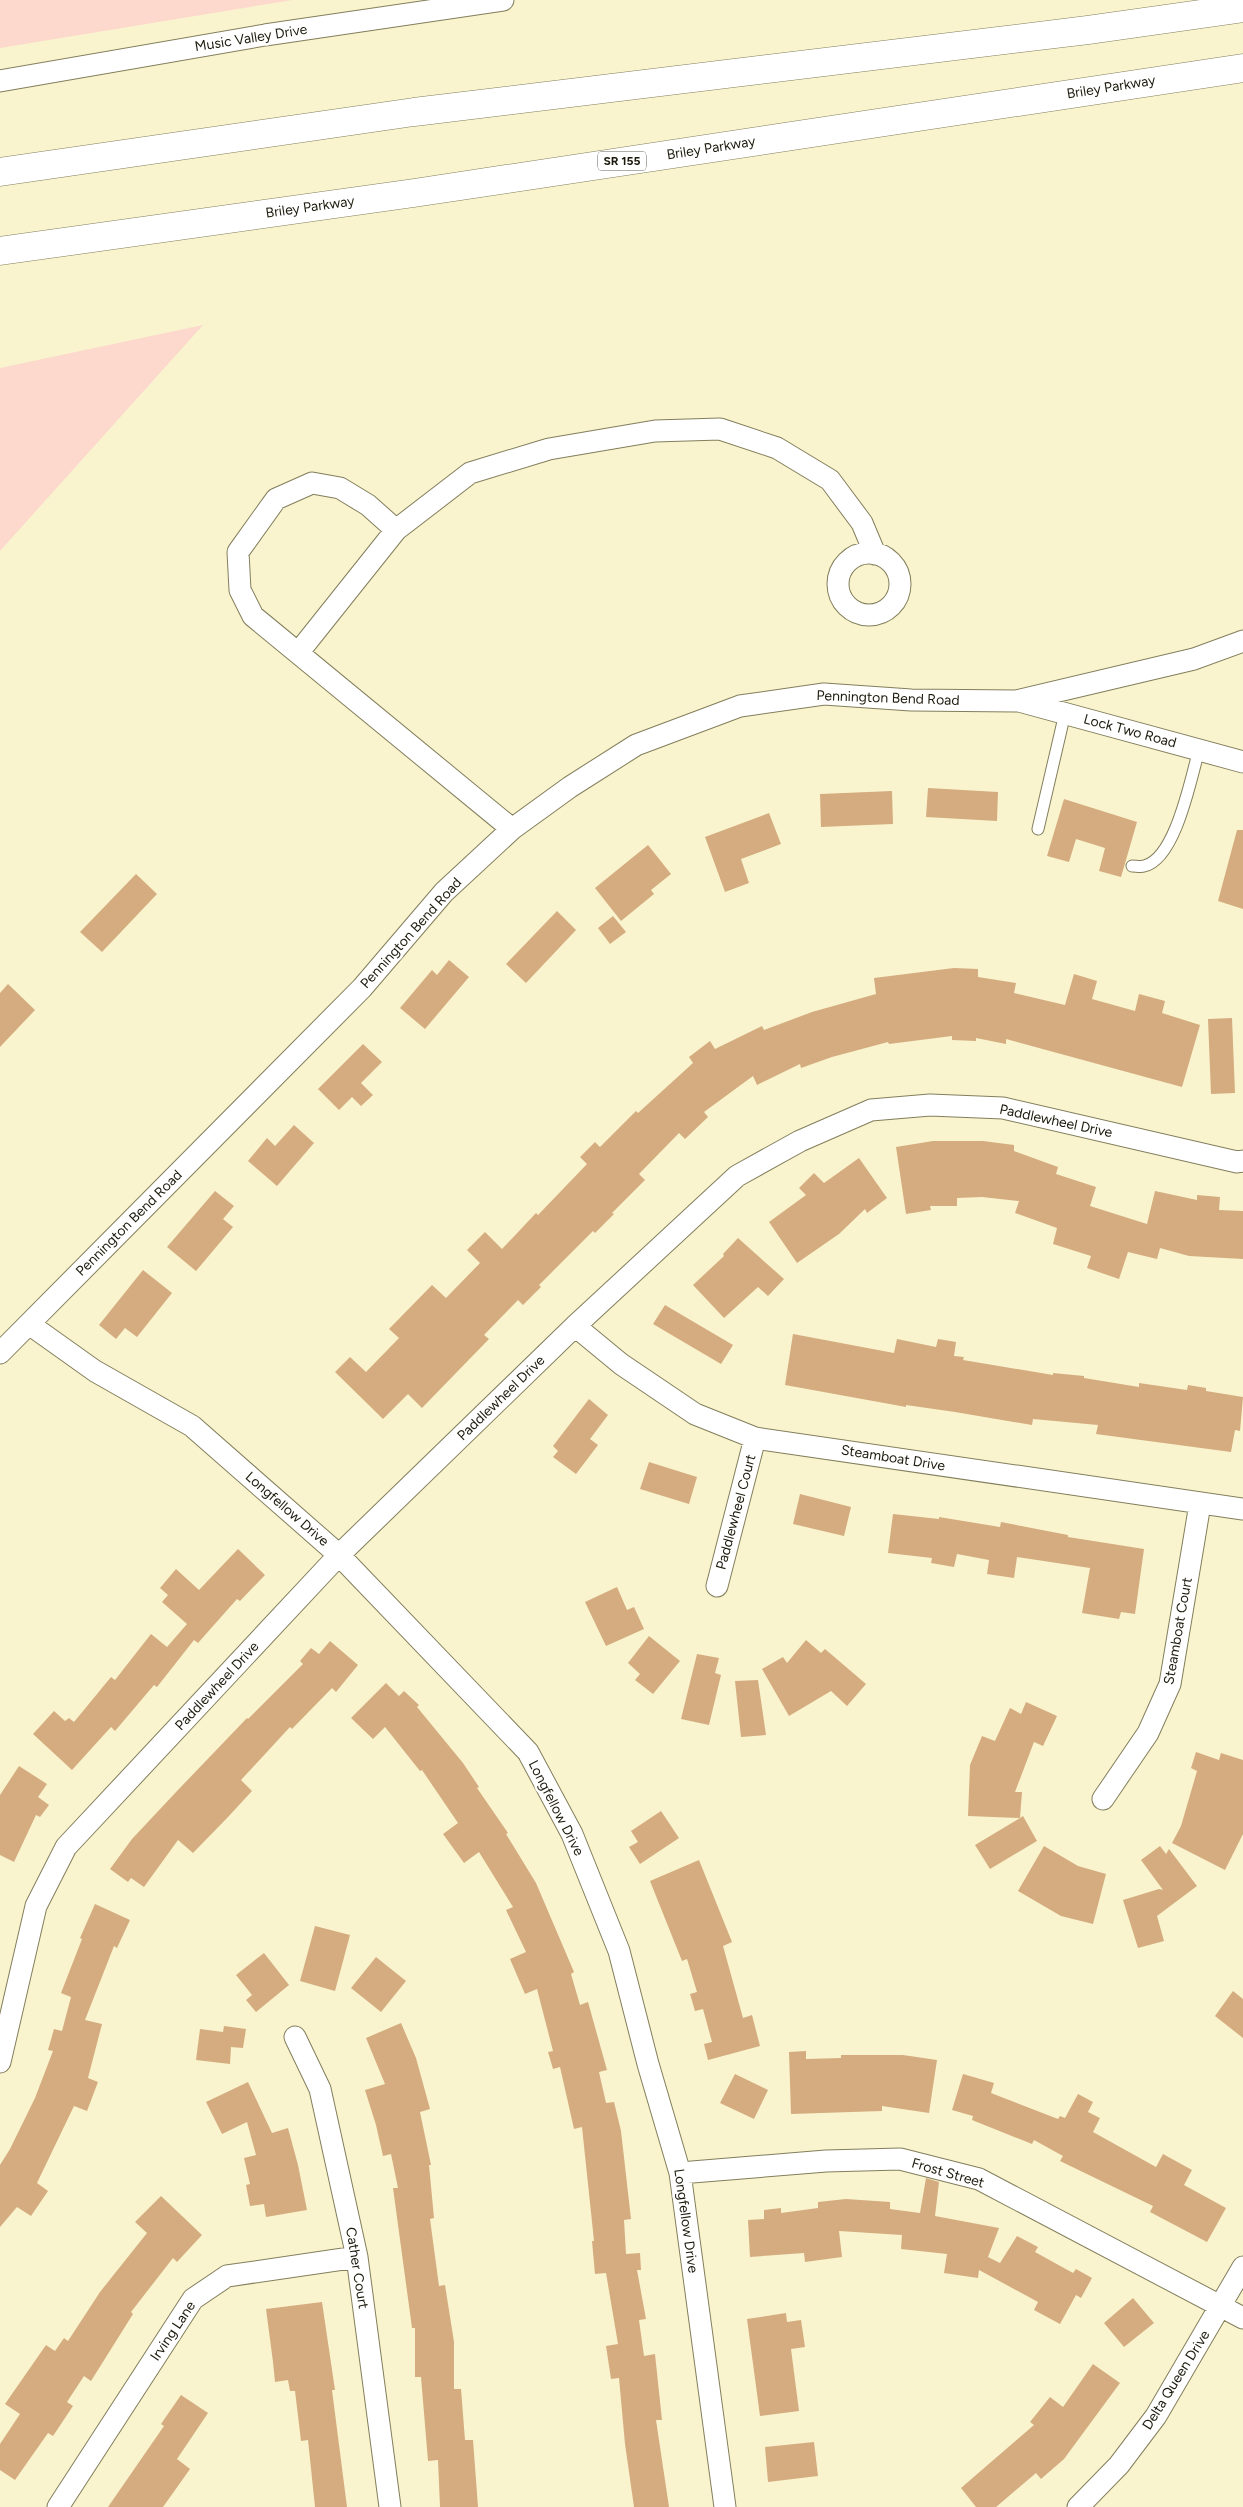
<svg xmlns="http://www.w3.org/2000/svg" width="1243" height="2507" viewBox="0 0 1243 2507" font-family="Figtree,sans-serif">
<rect width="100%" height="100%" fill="#f9f4ce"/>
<!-- green -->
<path fill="#fcd8cd" d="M 0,0 L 292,0 L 0,48 Z
M 203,325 L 0,551 L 0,368 Z"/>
<!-- building -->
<path fill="#d5ac7f" d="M 928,788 L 998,792 L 997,821 L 926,817 Z
M 892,791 L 893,824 L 821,827 L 820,794 Z
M 1064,799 L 1137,822 L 1121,877 L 1099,871 L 1105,848 L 1076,839 L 1069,862 L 1047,856 Z
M 769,813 L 781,844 L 741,859 L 749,883 L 725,892 L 705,837 Z
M 1237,830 L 1243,830 L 1243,909 L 1218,901 Z
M 648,845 L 671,874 L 651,890 L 654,894 L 621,921 L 595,888 Z
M 136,874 L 157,894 L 102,952 L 80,932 Z
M 557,911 L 576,930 L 526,983 L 506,964 Z
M 613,916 L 626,932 L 610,944 L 598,928 Z
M 449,960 L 469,977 L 425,1029 L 400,1008 L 432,970 L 437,975 Z
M 954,968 L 978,969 L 978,977 L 1016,983 L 1014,993 L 1065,1005 L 1074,974 L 1097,981 L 1092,999 L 1135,1011 L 1139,994 L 1165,1001 L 1162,1013 L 1200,1025 L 1182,1087 L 1006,1039 L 1006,1044 L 976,1038 L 976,1041 L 952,1040 L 952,1036 L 889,1044 L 888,1042 L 832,1057 L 801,1068 L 800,1064 L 757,1085 L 753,1076 L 704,1112 L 708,1117 L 685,1139 L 679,1133 L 639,1174 L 645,1180 L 612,1213 L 614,1214 L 595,1233 L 593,1231 L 539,1285 L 541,1287 L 523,1305 L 518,1300 L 484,1335 L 489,1339 L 422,1408 L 408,1394 L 383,1419 L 335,1372 L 350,1357 L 366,1372 L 399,1338 L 389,1329 L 432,1285 L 446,1298 L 480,1263 L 467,1250 L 485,1232 L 502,1249 L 536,1213 L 538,1215 L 587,1164 L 580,1157 L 595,1142 L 600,1147 L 636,1111 L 638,1113 L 693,1063 L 689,1057 L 710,1041 L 715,1049 L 762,1026 L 764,1030 L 812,1012 L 876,994 L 874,978 Z
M 8,984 L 35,1010 L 0,1047 L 0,993 Z
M 1232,1018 L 1235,1093 L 1211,1094 L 1208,1019 Z
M 363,1044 L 382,1062 L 361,1083 L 373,1095 L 361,1106 L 352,1097 L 339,1110 L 318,1089 Z
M 294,1125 L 314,1143 L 277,1186 L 248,1161 L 267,1138 L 275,1146 Z
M 933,1141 L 983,1141 L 1014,1145 L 1014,1151 L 1058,1167 L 1056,1174 L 1096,1187 L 1090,1206 L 1147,1224 L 1155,1191 L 1197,1200 L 1197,1195 L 1220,1197 L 1219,1210 L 1243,1211 L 1243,1259 L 1189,1256 L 1160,1248 L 1157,1259 L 1128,1252 L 1119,1279 L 1087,1268 L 1091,1256 L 1053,1244 L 1057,1228 L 1015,1213 L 1019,1201 L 982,1197 L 957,1198 L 957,1206 L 930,1206 L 931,1210 L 906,1214 L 896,1147 Z
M 859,1158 L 887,1198 L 867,1213 L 865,1209 L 839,1234 L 797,1263 L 769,1222 L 806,1195 L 799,1188 L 814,1173 L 824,1183 Z
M 215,1191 L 234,1206 L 223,1219 L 233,1227 L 196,1271 L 167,1247 Z
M 738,1238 L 784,1279 L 768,1296 L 758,1287 L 724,1318 L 693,1285 L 724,1256 L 723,1254 Z
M 143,1270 L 172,1293 L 137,1337 L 125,1328 L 116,1339 L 99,1325 Z
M 665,1305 L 733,1345 L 721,1364 L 653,1324 Z
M 793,1334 L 894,1353 L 897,1339 L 936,1347 L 938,1339 L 956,1342 L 954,1356 L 964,1357 L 963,1360 L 1053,1375 L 1053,1373 L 1084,1376 L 1084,1378 L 1139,1387 L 1139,1383 L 1187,1390 L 1188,1385 L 1206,1388 L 1206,1391 L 1243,1397 L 1240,1431 L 1235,1430 L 1231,1452 L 1096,1434 L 1098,1425 L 1033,1419 L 1032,1425 L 955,1412 L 906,1405 L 906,1407 L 785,1385 Z
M 589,1399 L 608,1415 L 590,1439 L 598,1445 L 576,1474 L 553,1457 L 558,1451 L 553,1446 Z
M 649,1462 L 697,1477 L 689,1504 L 640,1489 Z
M 800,1494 L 851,1507 L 844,1536 L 793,1524 Z
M 893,1514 L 939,1519 L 939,1517 L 1000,1527 L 1001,1522 L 1068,1535 L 1068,1537 L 1144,1549 L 1135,1614 L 1121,1612 L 1119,1619 L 1082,1613 L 1090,1568 L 1017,1557 L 1014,1578 L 987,1574 L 989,1560 L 957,1554 L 954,1567 L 931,1563 L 932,1558 L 888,1553 Z
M 238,1549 L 265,1575 L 240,1601 L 237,1599 L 198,1643 L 194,1640 L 157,1687 L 154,1685 L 115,1731 L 111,1727 L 72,1770 L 33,1734 L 54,1711 L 65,1721 L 69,1718 L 74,1722 L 111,1677 L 115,1680 L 151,1634 L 167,1647 L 187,1624 L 162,1602 L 168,1595 L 160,1588 L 176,1569 L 199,1590 Z
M 617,1587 L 627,1610 L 634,1607 L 644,1629 L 606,1646 L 585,1602 Z
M 649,1636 L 680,1661 L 653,1694 L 635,1680 L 640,1674 L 628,1663 Z
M 806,1640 L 821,1653 L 825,1649 L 866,1684 L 847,1706 L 831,1691 L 789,1716 L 762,1669 L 783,1657 L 787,1663 Z
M 330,1641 L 358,1665 L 336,1692 L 332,1688 L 292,1729 L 290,1727 L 241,1780 L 252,1791 L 228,1817 L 193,1853 L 178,1840 L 144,1887 L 131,1878 L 128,1882 L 110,1869 L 132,1839 L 177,1791 L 247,1718 L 248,1719 L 303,1664 L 300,1661 L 311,1648 L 319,1654 Z
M 697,1654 L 719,1658 L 715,1673 L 721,1675 L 709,1725 L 681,1719 Z
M 758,1680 L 766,1735 L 741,1737 L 735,1681 Z
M 386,1683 L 399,1696 L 404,1691 L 419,1705 L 417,1707 L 463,1763 L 479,1787 L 477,1788 L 508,1833 L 506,1834 L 536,1883 L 574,1972 L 571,1974 L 580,2005 L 588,2002 L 607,2070 L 599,2072 L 606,2103 L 614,2102 L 621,2131 L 631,2219 L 624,2220 L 626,2254 L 640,2253 L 641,2270 L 637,2270 L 646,2319 L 639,2320 L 644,2356 L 655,2354 L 662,2420 L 656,2420 L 669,2507 L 634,2507 L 625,2444 L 619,2378 L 611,2379 L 606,2346 L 618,2344 L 606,2273 L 595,2274 L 592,2241 L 594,2241 L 582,2127 L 574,2129 L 560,2067 L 553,2069 L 548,2052 L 553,2051 L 537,1989 L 525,1994 L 510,1959 L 526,1952 L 506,1910 L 513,1907 L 479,1852 L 464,1863 L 443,1834 L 458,1823 L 422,1770 L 420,1771 L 385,1727 L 373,1739 L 351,1718 Z
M 1026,1702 L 1057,1716 L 1043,1746 L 1034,1742 L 1015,1792 L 1022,1792 L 1020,1818 L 1023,1816 L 1037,1841 L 990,1869 L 975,1845 L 1020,1818 L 968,1816 L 970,1765 L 982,1736 L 995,1741 L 1010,1708 L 1021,1714 Z
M 1196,1752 L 1219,1760 L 1221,1753 L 1243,1760 L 1243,1834 L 1225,1870 L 1172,1843 L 1181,1826 L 1197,1771 L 1191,1768 Z
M 19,1766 L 47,1784 L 38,1797 L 49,1805 L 40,1817 L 36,1815 L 14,1862 L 0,1855 L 0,1795 Z
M 661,1811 L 679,1838 L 640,1864 L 629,1847 L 638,1842 L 631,1831 Z
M 1044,1846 L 1078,1866 L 1106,1874 L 1093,1924 L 1061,1916 L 1018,1891 Z
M 1160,1846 L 1166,1854 L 1169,1849 L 1197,1886 L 1157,1916 L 1164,1941 L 1138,1948 L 1123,1900 L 1159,1889 L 1163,1890 L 1141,1860 Z
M 699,1860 L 732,1942 L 723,1946 L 743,2018 L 752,2015 L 760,2046 L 708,2060 L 704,2044 L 712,2042 L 703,2009 L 695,2011 L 690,1994 L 697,1992 L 687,1959 L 682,1961 L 650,1881 Z
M 95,1904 L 130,1920 L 117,1948 L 114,1946 L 85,2020 L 102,2024 L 88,2078 L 98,2082 L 87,2111 L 74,2106 L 37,2183 L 48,2191 L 31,2216 L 17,2207 L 0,2227 L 0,2165 L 10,2149 L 35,2098 L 53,2051 L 48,2050 L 54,2029 L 62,2031 L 71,1997 L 61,1993 L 82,1939 L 80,1938 Z
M 315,1926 L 350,1935 L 335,1991 L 300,1981 Z
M 264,1953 L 289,1985 L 256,2012 L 246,2000 L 252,1995 L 236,1975 Z
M 376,1957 L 406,1981 L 381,2012 L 351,1988 Z
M 1233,1991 L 1243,1999 L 1243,2038 L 1215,2016 Z
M 401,2023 L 416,2058 L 430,2109 L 420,2112 L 431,2165 L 429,2165 L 434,2218 L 430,2219 L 439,2286 L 445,2285 L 454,2342 L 454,2389 L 461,2389 L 465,2440 L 473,2440 L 478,2507 L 440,2507 L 438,2460 L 428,2461 L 421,2377 L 415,2377 L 415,2328 L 412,2328 L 393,2188 L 398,2188 L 391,2154 L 383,2156 L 376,2125 L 365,2090 L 385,2084 L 366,2038 Z
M 224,2026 L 246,2029 L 243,2048 L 231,2047 L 230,2064 L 196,2060 L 200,2029 L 223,2032 Z
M 806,2051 L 806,2059 L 841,2058 L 841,2055 L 903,2055 L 937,2060 L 929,2113 L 882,2106 L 882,2111 L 791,2114 L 789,2052 Z
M 735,2074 L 768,2090 L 754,2119 L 720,2103 Z
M 963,2074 L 994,2083 L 991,2093 L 1058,2119 L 1060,2116 L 1065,2118 L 1078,2094 L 1093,2102 L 1088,2112 L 1100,2118 L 1093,2132 L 1156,2167 L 1163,2154 L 1192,2170 L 1184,2185 L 1226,2208 L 1207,2242 L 1150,2212 L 1153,2206 L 1060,2161 L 1063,2156 L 1034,2140 L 1032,2144 L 972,2120 L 973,2116 L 952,2110 Z
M 248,2082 L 272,2133 L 288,2128 L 298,2165 L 307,2210 L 266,2217 L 264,2204 L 250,2206 L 246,2185 L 250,2184 L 244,2158 L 256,2155 L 247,2122 L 222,2134 L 206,2102 Z
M 926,2178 L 939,2182 L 935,2216 L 999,2228 L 988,2257 L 1000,2263 L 1017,2236 L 1038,2247 L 1035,2252 L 1073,2273 L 1076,2269 L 1092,2278 L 1081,2298 L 1076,2295 L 1060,2324 L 1034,2310 L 1038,2302 L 979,2270 L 978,2278 L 944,2273 L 947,2254 L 901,2249 L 902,2235 L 839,2231 L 842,2257 L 805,2262 L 804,2253 L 750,2257 L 748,2220 L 764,2219 L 764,2210 L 781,2208 L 781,2213 L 818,2208 L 818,2202 L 846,2199 L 890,2202 L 890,2209 L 920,2213 Z
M 161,2196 L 202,2235 L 177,2262 L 173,2258 L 131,2312 L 133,2314 L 91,2381 L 84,2376 L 67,2402 L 73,2406 L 53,2436 L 48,2433 L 15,2480 L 0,2470 L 0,2444 L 20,2414 L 5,2404 L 46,2345 L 55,2351 L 64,2338 L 68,2341 L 100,2292 L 147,2233 L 135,2222 Z
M 1133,2298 L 1154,2323 L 1124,2347 L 1104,2323 Z
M 322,2302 L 335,2390 L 332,2390 L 347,2507 L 315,2507 L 308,2440 L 301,2441 L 295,2391 L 290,2391 L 288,2380 L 275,2382 L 273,2362 L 266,2309 Z
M 786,2313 L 787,2322 L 801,2320 L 805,2347 L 791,2349 L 799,2411 L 760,2416 L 747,2319 Z
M 1093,2364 L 1120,2383 L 1064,2459 L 1041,2479 L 1036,2473 L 996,2507 L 976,2507 L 961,2488 L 1034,2425 L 1030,2422 L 1050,2397 L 1063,2407 Z
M 181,2395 L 208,2413 L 177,2459 L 190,2469 L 163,2507 L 108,2507 L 164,2426 L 161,2424 Z
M 814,2442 L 818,2476 L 768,2482 L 765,2447 Z"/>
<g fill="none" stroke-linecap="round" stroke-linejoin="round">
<!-- lane casing -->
<g stroke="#837e5c" stroke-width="13">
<path id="lane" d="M 1038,829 L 1065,713
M 1132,866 C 1136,866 1141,867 1144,866 C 1176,859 1191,777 1199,750"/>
</g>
<!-- street casing -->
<g stroke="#837e5c" stroke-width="23">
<path id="street" d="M 0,81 L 265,35 L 503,0
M838 584a31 31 0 1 1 62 0a31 31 0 1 1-62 0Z
M 298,653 L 396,530
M 1019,701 L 1243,762
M 512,829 L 253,616 L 240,590 L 238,552 L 276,499 L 312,483 L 340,488 L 368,505 L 396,530 L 470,473 L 549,449 L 655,431 L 720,429 L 777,448 L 830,480 L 862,523 L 875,554
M 29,1324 L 95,1371 L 192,1426 L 339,1555 L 528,1752 L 572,1834 L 619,1951 L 648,2064 L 680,2173 L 725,2507
M 575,1326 L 621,1364 L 695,1414 L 755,1438 L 1243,1509
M 0,1353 L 362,988 L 444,892 L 512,829 L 570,787 L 636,745 L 740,706 L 824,694 L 911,700 L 1016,701 L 1194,659 L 1243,641
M 717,1586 L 755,1438
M 1103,1799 L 1148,1733 L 1170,1684 L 1200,1504
M 295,2037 L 320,2089 L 357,2257 L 390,2507
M 0,2062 L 36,1906 L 66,1847 L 339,1555 L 575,1326 L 737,1176 L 800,1141 L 871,1110 L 930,1105 L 1003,1108 L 1237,1162 L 1243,1161
M 680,2173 L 826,2161 L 900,2159 L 979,2179 L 1243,2318
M 58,2507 L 193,2299 L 227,2276 L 357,2257
M 1078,2507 L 1119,2465 L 1156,2416 L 1243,2267"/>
</g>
<!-- highway casing -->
<g stroke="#837e5c" stroke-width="29">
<path id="highway" d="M 0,172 L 414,112 L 1088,30 L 1243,8
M 0,251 L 414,193 L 1243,68"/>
</g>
<!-- lane -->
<use href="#lane" stroke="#fff" stroke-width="11"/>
<!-- street -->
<use href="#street" stroke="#fff" stroke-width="21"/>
<!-- highway -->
<use href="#highway" stroke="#fff" stroke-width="28"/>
</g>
<g text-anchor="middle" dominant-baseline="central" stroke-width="5" stroke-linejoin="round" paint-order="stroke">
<!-- shield labels -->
<rect fill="#fff" stroke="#605f55" stroke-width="1" x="598" y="151.5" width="48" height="19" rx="4"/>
<g font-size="12" font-weight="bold" fill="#1c1a0c">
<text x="622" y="161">SR 155</text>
</g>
<!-- street labels -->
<g font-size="14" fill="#1c1a0c" stroke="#fff">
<text transform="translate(251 38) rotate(-9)">Music Valley Drive</text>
<text transform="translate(1111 87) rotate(-9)">Briley Parkway</text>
<text transform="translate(711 148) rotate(-9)">Briley Parkway</text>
<text transform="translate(310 207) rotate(-8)">Briley Parkway</text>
<text transform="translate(888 698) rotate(2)">Pennington Bend Road</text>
<text transform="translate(1130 731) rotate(15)">Lock Two Road</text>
<text transform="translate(411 933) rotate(-48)">Pennington Bend Road</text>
<text transform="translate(1056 1121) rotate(12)">Paddlewheel Drive</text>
<text transform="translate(129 1223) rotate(-45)">Pennington Bend Road</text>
<text transform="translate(501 1398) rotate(-44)">Paddlewheel Drive</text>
<text transform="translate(893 1458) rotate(9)">Steamboat Drive</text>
<text transform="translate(287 1509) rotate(41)">Longfellow Drive</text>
<text transform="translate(736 1512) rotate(-75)">Paddlewheel Court</text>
<text transform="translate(1178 1631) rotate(-80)">Steamboat Court</text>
<text transform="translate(217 1686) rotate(-47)">Paddlewheel Drive</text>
<text transform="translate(556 1808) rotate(63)">Longfellow Drive</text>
<text transform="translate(948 2173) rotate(16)">Frost Street</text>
<text transform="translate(686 2221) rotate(82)">Longfellow Drive</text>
<text transform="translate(357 2268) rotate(81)">Cather Court</text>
<text transform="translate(173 2331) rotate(-56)">Irving Lane</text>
<text transform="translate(1176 2380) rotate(-58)">Delta Queen Drive</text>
</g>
</g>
</svg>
